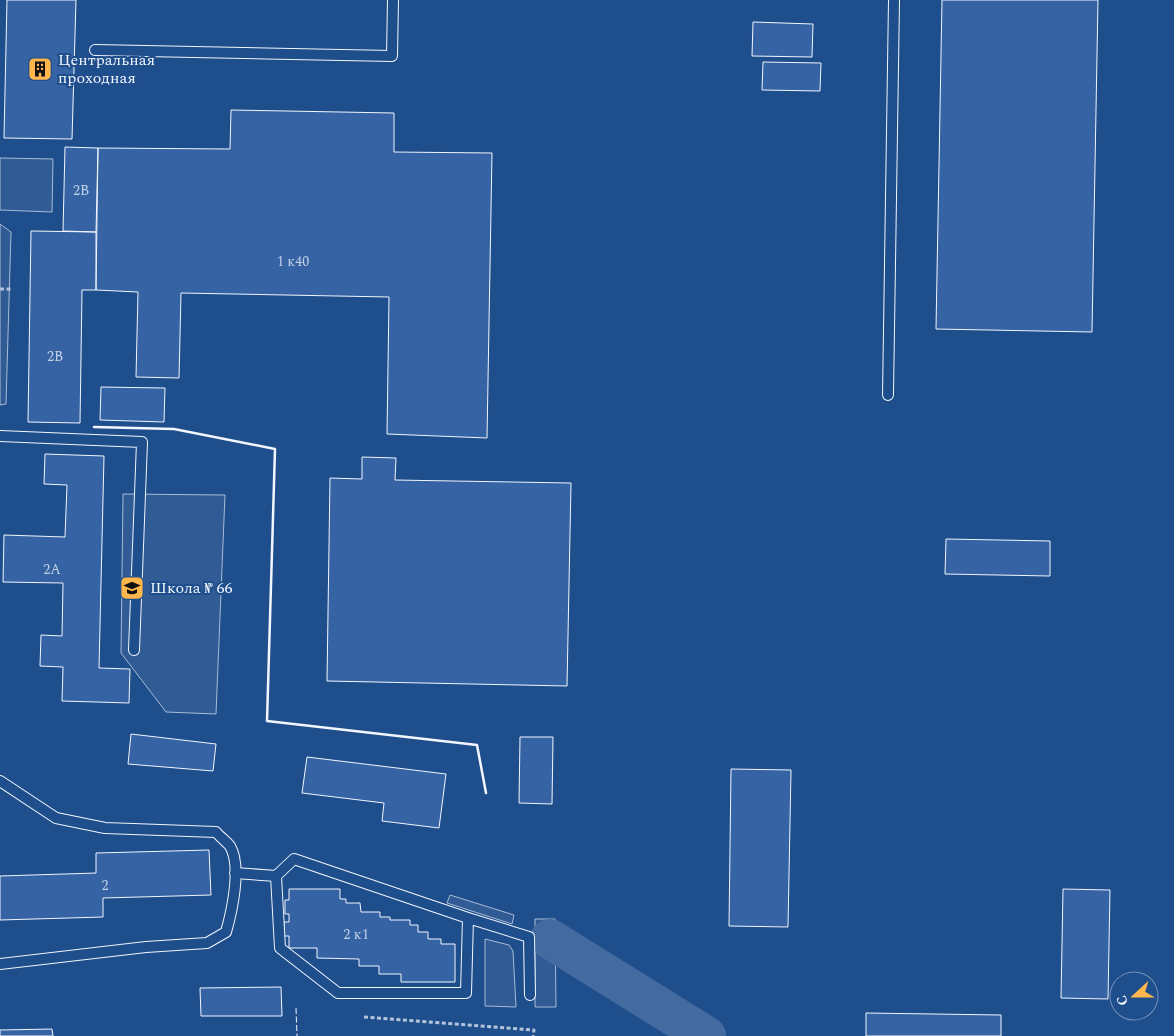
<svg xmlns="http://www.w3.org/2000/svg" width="1174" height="1036" viewBox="0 0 1174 1036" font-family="Spectral,serif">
<rect width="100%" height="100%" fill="#1f4e8c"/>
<!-- built -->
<path fill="#305b95" stroke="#a8bbd7" d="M 0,158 L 53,159 L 52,212 L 0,210 Z
M 0,224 L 11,232 L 6,404 L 0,405 Z
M 123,494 L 225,495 L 216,714 L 166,712 L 121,653 Z
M 450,895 L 514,915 L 512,924 L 447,903 Z
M 535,919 L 555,919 L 556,1007 L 535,1007 Z
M 485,939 L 509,945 L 513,951 L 516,1007 L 485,1006 Z"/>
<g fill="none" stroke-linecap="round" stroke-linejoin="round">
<!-- river -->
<path stroke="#446ba0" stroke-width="40" d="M 550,939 L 706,1036"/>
</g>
<!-- building -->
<path fill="#3563a3" stroke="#f2f6ff" d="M 7,0 L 76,0 L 72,139 L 4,138 Z
M 942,0 L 1098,0 L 1092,332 L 936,329 Z
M 753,22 L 813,24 L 812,57 L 752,56 Z
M 763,62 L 821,63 L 820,91 L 762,90 Z
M 231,110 L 394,113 L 394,152 L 492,153 L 487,438 L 387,434 L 389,297 L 181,293 L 179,378 L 136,377 L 138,292 L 96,290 L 98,148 L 230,149 Z
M 65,147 L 98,148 L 96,232 L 63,231 Z
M 31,231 L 96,232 L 96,290 L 82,290 L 80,423 L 28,422 Z
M 101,387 L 165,388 L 164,422 L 100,420 Z
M 45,454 L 104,456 L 99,668 L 130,669 L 129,703 L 62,701 L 63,667 L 40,666 L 41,635 L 62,636 L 63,583 L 3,582 L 4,535 L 65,537 L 67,485 L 44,484 Z
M 362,457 L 396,458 L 395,480 L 571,483 L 567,686 L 327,681 L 330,478 L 362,479 Z
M 946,539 L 1050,541 L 1050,576 L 945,574 Z
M 131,734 L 216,744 L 213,771 L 128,764 Z
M 520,737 L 553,737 L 552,804 L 519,803 Z
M 307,757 L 446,774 L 439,828 L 382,821 L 384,803 L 302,793 Z
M 731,769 L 791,770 L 788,927 L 729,926 Z
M 209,850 L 211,895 L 103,898 L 103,917 L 0,920 L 0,876 L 96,873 L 96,853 Z
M 289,889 L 340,889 L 340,899 L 346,899 L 346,903 L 360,903 L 361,912 L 380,912 L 380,917 L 390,917 L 390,920 L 410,920 L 410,925 L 418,925 L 418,932 L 428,932 L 428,939 L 441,939 L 441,944 L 455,944 L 455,982 L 401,982 L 401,974 L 379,974 L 379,966 L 359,966 L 359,959 L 317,958 L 317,948 L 289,948 L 289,936 L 284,936 L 284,922 L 289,922 L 289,914 L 285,914 L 285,900 L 289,900 Z
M 1063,889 L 1110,890 L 1108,999 L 1061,998 Z
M 281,987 L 282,1016 L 201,1016 L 200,988 Z
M 866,1013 L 1001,1015 L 1001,1036 L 866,1036 Z
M 52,1029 L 53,1036 L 0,1036 L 0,1030 Z"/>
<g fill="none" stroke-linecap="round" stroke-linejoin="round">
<!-- service casing -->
<g stroke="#f2f6ff" stroke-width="12">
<path id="service" d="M 95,50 L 392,56 L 393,0
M 888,395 L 894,0
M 0,436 L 142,442 L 134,650
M 0,781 L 56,818 L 105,828 L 216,832 C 220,837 226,841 230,846 C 242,866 232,911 226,932 L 207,943 L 146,947 L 0,964
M 235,873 L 276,876 L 294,859 L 468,918 L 466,993 L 338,993 L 280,948 L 276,876
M 468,918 L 529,937 L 530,995"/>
</g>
<!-- path -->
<path stroke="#b3c4dc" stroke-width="3" stroke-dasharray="4 2.5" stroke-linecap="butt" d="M 0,289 L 13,289
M 364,1017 L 534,1030 L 533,1036"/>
<!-- service -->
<use href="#service" stroke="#1f4e8c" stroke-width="10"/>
<!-- fence -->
<path stroke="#f2f6ff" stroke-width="1" stroke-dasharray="6 2.5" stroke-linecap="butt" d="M 296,1008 L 297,1036"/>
<!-- wall -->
<path stroke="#f2f6ff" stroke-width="2.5" d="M 94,427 L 174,429 L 275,449 L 267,721 L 477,745 L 486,793"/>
</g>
<!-- icons -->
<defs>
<g id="building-square" transform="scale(1.25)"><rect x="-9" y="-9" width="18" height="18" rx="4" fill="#ffb74d" stroke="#1f4e8c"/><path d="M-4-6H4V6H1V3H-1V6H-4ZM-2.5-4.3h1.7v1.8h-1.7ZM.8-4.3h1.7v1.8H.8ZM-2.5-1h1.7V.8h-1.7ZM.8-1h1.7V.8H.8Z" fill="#111"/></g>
<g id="school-square" transform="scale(1.25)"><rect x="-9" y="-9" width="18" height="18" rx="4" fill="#ffb74d" stroke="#1f4e8c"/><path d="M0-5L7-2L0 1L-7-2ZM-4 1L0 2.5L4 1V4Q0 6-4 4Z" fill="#111"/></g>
</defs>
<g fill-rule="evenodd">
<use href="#building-square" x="40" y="69"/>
<use href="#school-square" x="132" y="588"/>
</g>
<g text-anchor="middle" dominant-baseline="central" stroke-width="4" stroke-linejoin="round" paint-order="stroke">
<!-- number labels -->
<g font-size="14" fill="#c3d1e8">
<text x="81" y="190">2В</text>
<text x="293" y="261">1 к40</text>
<text x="55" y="356">2В</text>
<text x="52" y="569">2А</text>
<text x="105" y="885">2</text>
<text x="356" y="934">2 к1</text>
</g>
<!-- poi labels -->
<g font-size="16" fill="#f2f6ff" stroke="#1f4e8c" text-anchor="start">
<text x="58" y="60">Центральная<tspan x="58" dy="18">проходная</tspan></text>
<text x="150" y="588">Школа № 66</text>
</g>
</g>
<!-- north arrow -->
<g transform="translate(1134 996) rotate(249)"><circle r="24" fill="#1f4e8c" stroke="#7391ba"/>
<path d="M0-4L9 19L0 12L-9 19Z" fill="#ffb74d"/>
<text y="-8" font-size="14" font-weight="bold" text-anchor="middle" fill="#f2f6ff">С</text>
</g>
</svg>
